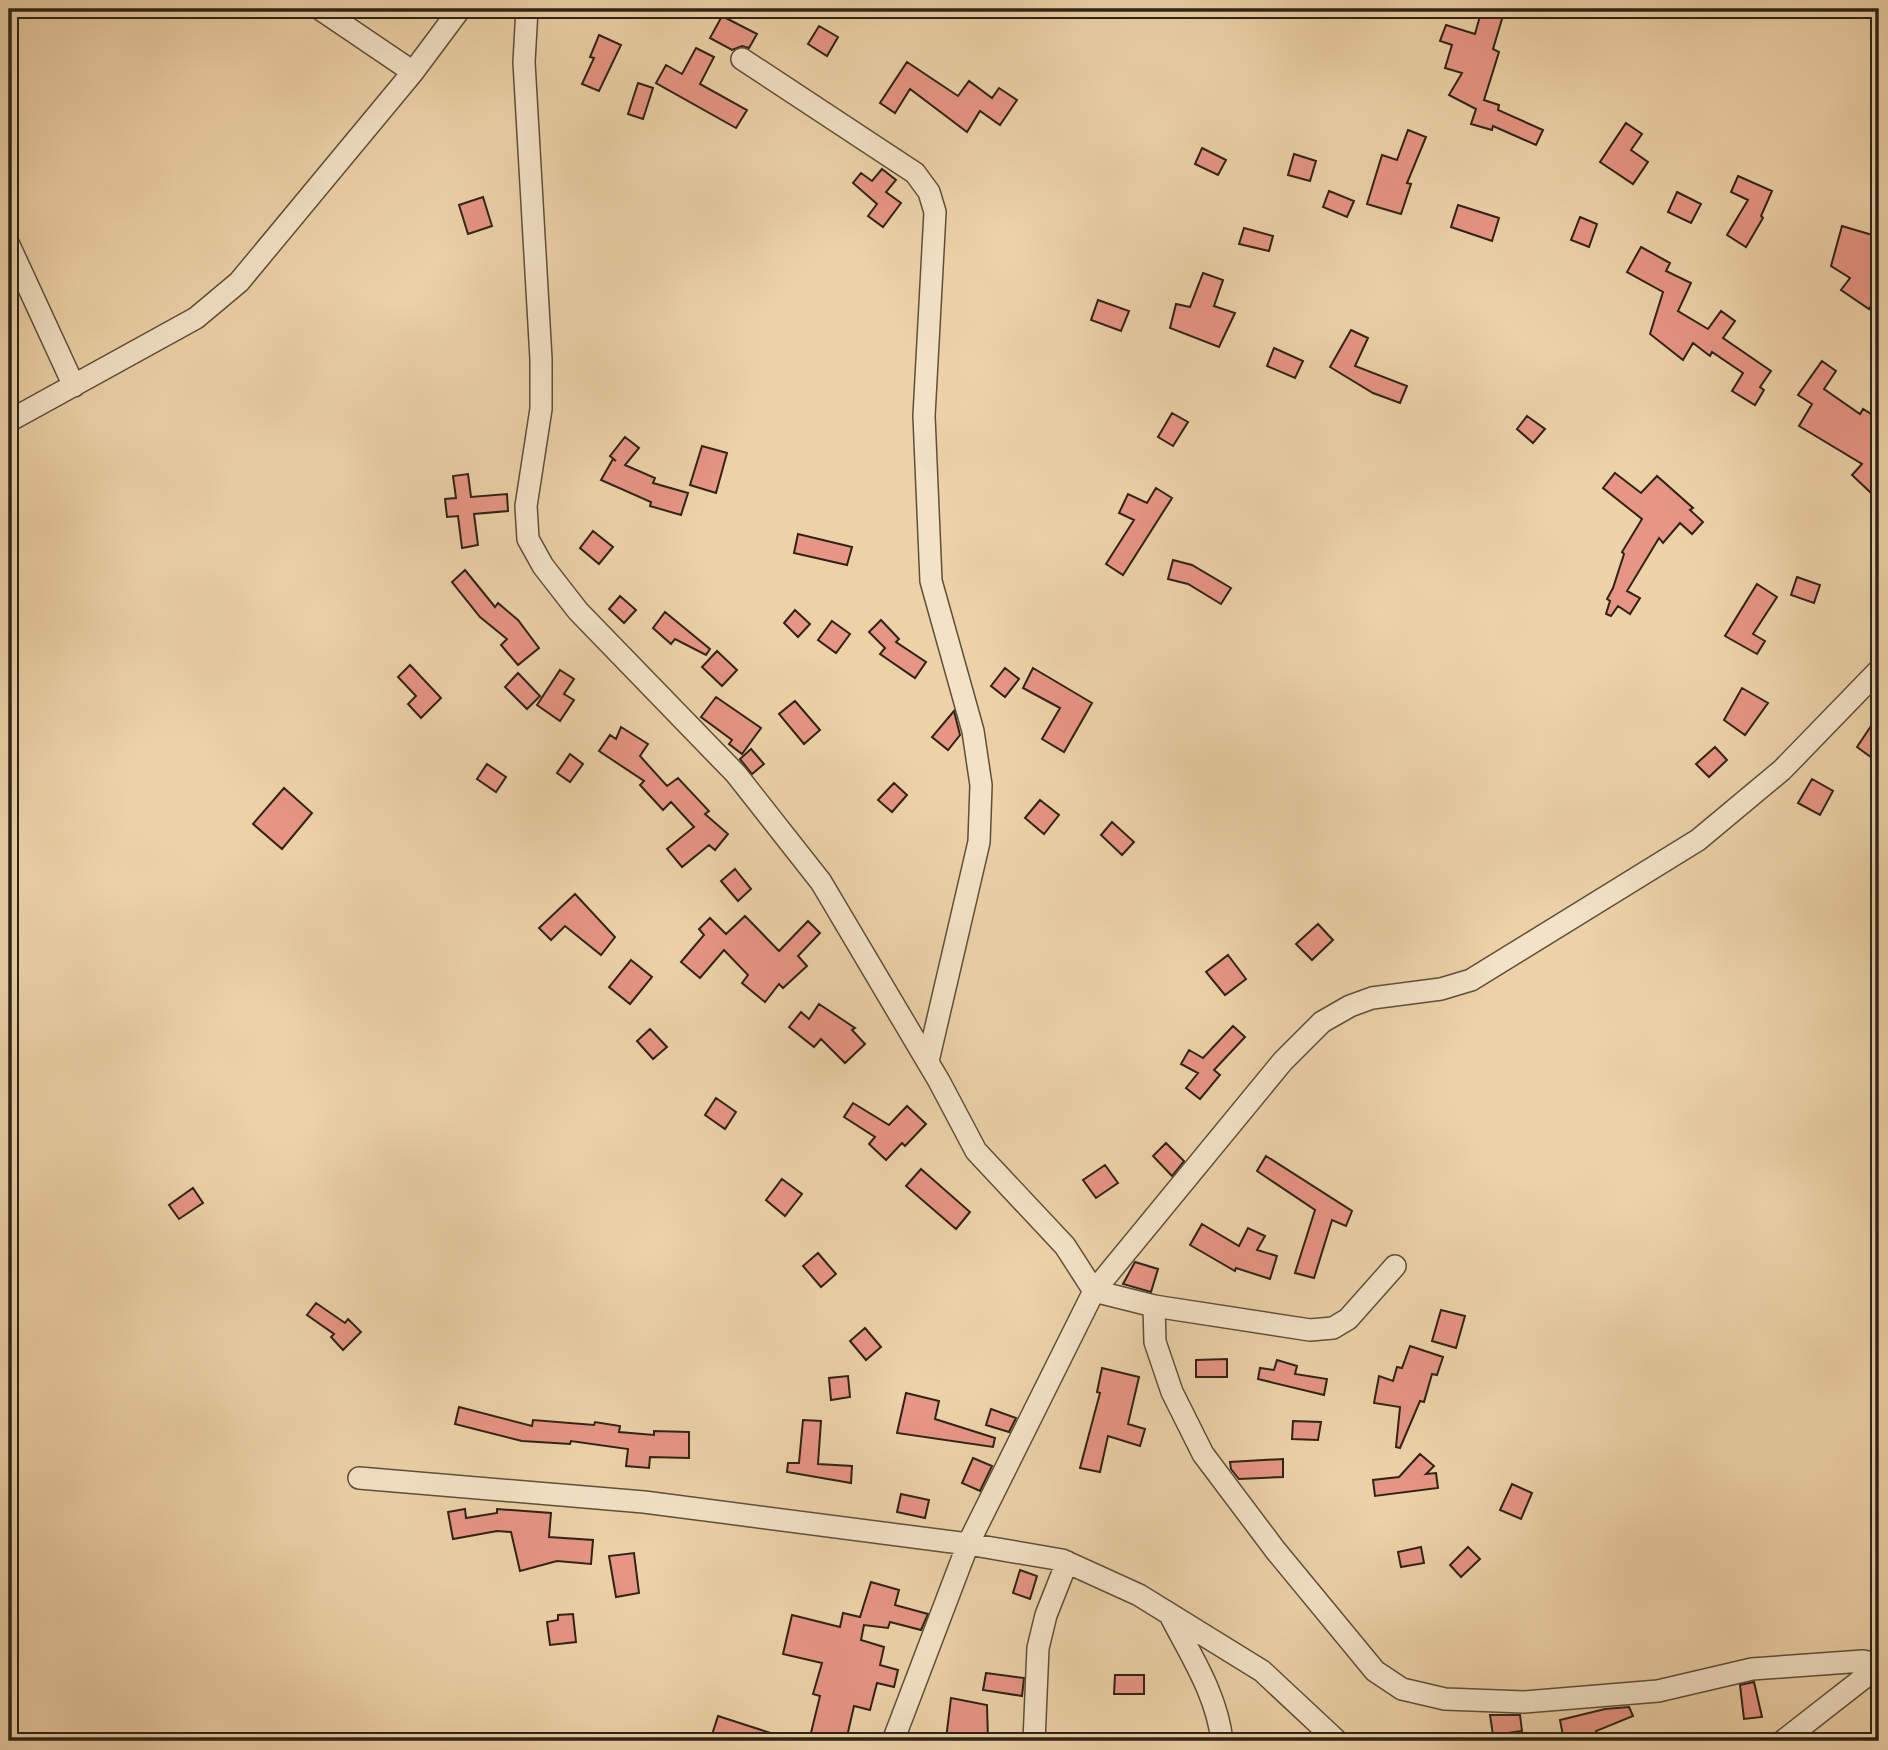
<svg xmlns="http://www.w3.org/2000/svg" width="1888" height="1750" viewBox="0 0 1888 1750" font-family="'IM FELL Double Pica',serif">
<rect width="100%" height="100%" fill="#edd2a8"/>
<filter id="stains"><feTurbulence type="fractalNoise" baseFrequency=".00286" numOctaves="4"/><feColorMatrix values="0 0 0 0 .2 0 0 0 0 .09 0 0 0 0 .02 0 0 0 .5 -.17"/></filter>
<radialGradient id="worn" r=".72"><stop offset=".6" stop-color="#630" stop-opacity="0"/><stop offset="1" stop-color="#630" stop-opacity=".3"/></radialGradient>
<!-- building -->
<path fill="#e79584" stroke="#2f2316" stroke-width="2" d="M 1482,9 L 1505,9 L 1493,49 L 1499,52 L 1484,100 L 1499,105 L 1498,110 L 1543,130 L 1536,145 L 1493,126 L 1492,130 L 1471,124 L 1476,109 L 1449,95 L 1462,73 L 1445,68 L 1452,45 L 1440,41 L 1446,25 L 1475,34 Z
M 722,16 L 757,34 L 749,48 L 742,46 L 732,50 L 710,38 Z
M 819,26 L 838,37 L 827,56 L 808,44 Z
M 599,35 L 621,45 L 599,91 L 582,84 L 594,58 L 590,57 Z
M 696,48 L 714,57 L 700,84 L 747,110 L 736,128 L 656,83 L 666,65 L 682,74 Z
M 907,62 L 958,96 L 969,81 L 992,98 L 999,88 L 1017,100 L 1000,125 L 980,111 L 967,132 L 910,89 L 895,113 L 880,103 Z
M 638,83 L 653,88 L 643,119 L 628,114 Z
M 1626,123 L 1642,134 L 1631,150 L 1648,162 L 1633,184 L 1600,162 Z
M 1408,130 L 1426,137 L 1407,183 L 1411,184 L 1401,214 L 1367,204 L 1382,155 L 1397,160 Z
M 1202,148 L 1226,160 L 1218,175 L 1195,164 Z
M 1294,154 L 1316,161 L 1310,181 L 1288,175 Z
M 882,169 L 896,180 L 886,192 L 901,203 L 883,227 L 868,216 L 877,204 L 853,183 L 861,173 L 872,181 Z
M 1738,176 L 1772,191 L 1761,216 L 1763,218 L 1746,247 L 1727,235 L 1748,200 L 1731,192 Z
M 1329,191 L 1354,201 L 1347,217 L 1323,207 Z
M 1677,192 L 1701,204 L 1691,223 L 1668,212 Z
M 483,197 L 492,226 L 468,234 L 459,205 Z
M 1458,205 L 1499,218 L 1492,241 L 1451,227 Z
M 1580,217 L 1597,224 L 1589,247 L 1571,240 Z
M 1842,226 L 1879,237 L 1879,293 L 1869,309 L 1841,290 L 1850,278 L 1831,266 Z
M 1244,228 L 1273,236 L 1269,251 L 1239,244 Z
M 1641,247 L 1670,263 L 1666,271 L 1691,283 L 1678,311 L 1708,329 L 1721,311 L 1735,321 L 1723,338 L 1771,371 L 1760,387 L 1764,390 L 1755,405 L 1732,391 L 1743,373 L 1712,352 L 1710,356 L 1693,343 L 1683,360 L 1650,334 L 1663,292 L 1627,272 Z
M 1203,273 L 1223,280 L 1214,306 L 1235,313 L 1219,347 L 1170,328 L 1176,304 L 1190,307 Z
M 1098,300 L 1129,311 L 1121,331 L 1091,320 Z
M 1351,330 L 1368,338 L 1355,366 L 1407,386 L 1400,403 L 1373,393 L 1330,367 Z
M 1274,348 L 1303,361 L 1295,378 L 1267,366 Z
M 1822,361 L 1836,371 L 1824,389 L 1860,414 L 1863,409 L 1879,419 L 1879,482 L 1870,492 L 1852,475 L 1862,464 L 1799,426 L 1812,404 L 1798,395 Z
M 1172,413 L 1188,422 L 1173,446 L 1158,437 Z
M 1527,416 L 1545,429 L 1533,443 L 1517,429 Z
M 625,437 L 639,448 L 625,465 L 655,478 L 653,483 L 688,493 L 681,515 L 650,506 L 651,502 L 601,480 L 613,459 L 616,461 L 610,456 Z
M 702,446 L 727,453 L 716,493 L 690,485 Z
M 1615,473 L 1641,493 L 1657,476 L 1693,508 L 1690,510 L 1703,522 L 1692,534 L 1680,523 L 1663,543 L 1659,538 L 1627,591 L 1640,598 L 1630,614 L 1618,606 L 1611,616 L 1606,614 L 1610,601 L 1607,599 L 1613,588 L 1624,554 L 1622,552 L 1642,519 L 1603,488 Z
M 468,474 L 471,497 L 507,494 L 508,511 L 474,514 L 478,545 L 462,548 L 458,516 L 447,517 L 445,499 L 456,498 L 453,476 Z
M 1156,488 L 1172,498 L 1123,575 L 1106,564 L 1134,520 L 1119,513 L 1128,494 L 1147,503 Z
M 593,531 L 613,547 L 599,564 L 580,548 Z
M 798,534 L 852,547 L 847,565 L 794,553 Z
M 1173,560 L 1192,565 L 1231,588 L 1221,604 L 1188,584 L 1168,579 Z
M 465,570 L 495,607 L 498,603 L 518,620 L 539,648 L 518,665 L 501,645 L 507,639 L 480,617 L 452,582 Z
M 1797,577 L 1820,585 L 1814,603 L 1791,595 Z
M 1757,584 L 1777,597 L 1753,634 L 1765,641 L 1757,654 L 1725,636 Z
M 620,596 L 636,610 L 624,623 L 609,609 Z
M 795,610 L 810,624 L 798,637 L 784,623 Z
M 665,612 L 710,649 L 706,655 L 675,639 L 671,644 L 653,628 Z
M 881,620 L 899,639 L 896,642 L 926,662 L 915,678 L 880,654 L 885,648 L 869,632 Z
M 832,621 L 850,634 L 836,653 L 818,640 Z
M 717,651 L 737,670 L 722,686 L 702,667 Z
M 410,665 L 441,698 L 421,718 L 408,704 L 416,696 L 398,677 Z
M 1005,668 L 1019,679 L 1005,697 L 991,686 Z
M 1033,668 L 1092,703 L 1064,752 L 1042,739 L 1060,708 L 1023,688 Z
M 560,670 L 574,679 L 564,694 L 574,700 L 560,721 L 537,705 Z
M 518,673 L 540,696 L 527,709 L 505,687 Z
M 1742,688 L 1768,703 L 1745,735 L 1724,720 Z
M 716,697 L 761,728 L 742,754 L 729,744 L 732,740 L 701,717 Z
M 795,701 L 820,730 L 804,744 L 779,714 Z
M 954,711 L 960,735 L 948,750 L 932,737 Z
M 1879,714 L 1879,763 L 1857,747 Z
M 621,727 L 648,744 L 640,756 L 667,786 L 678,778 L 709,811 L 705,814 L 728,834 L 715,850 L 709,845 L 682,867 L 667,849 L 694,827 L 671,802 L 663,810 L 640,785 L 644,781 L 599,751 L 610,735 L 616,739 Z
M 1715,747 L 1727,760 L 1709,777 L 1696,764 Z
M 751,749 L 764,764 L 752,774 L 740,759 Z
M 570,754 L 583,764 L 570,782 L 557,773 Z
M 487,764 L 506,777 L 496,792 L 477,779 Z
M 1812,779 L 1833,791 L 1820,815 L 1798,803 Z
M 894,783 L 907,795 L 892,812 L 878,800 Z
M 284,788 L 312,813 L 282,849 L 253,824 Z
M 1040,800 L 1059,815 L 1044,834 L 1025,818 Z
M 1112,822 L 1134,842 L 1122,855 L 1101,835 Z
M 735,869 L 751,889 L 738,901 L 721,881 Z
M 575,894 L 615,937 L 601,955 L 565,926 L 551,940 L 539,928 Z
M 745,916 L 779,951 L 808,921 L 820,933 L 798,956 L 807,966 L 783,988 L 779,984 L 765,1002 L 742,983 L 748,975 L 724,950 L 700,978 L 681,962 L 704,935 L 699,929 L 710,918 L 726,934 Z
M 1318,924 L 1333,940 L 1312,960 L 1296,944 Z
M 1228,955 L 1246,979 L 1225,995 L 1206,972 Z
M 631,960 L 652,977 L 630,1004 L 609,987 Z
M 819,1004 L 855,1028 L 852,1030 L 865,1044 L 845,1063 L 821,1039 L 814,1047 L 789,1027 L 801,1012 L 809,1019 Z
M 1233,1026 L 1245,1037 L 1214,1070 L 1220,1075 L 1200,1099 L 1186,1088 L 1198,1073 L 1181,1064 L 1189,1050 L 1203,1058 Z
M 650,1029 L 667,1047 L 653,1059 L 637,1041 Z
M 716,1098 L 736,1112 L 725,1129 L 705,1115 Z
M 853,1103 L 889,1125 L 907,1106 L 926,1124 L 905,1146 L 902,1143 L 886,1160 L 869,1144 L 875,1137 L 844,1117 Z
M 1166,1143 L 1184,1161 L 1172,1176 L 1153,1156 Z
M 1266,1156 L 1352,1211 L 1346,1226 L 1332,1220 L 1314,1278 L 1295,1273 L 1315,1210 L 1257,1171 Z
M 1105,1165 L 1118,1183 L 1096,1198 L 1083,1180 Z
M 921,1169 L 970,1212 L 956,1229 L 906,1186 Z
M 782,1179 L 802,1194 L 785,1216 L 766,1200 Z
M 193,1188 L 203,1203 L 179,1219 L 169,1205 Z
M 1202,1224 L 1239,1246 L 1248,1228 L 1265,1236 L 1257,1250 L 1277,1256 L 1270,1279 L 1236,1268 L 1235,1271 L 1190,1245 Z
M 818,1253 L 836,1274 L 821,1287 L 803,1266 Z
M 1135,1262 L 1158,1269 L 1151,1292 L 1123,1284 Z
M 316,1303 L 345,1323 L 348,1319 L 361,1332 L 343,1350 L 331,1337 L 334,1334 L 307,1315 Z
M 1441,1310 L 1465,1316 L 1456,1348 L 1432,1341 Z
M 865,1328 L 881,1347 L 866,1360 L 850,1341 Z
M 1410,1346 L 1443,1357 L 1437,1375 L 1432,1374 L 1424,1402 L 1420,1401 L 1400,1448 L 1396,1447 L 1400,1407 L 1374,1403 L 1379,1376 L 1393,1381 L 1397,1367 L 1402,1368 Z
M 1227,1359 L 1227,1377 L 1196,1377 L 1196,1360 Z
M 1277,1360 L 1297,1366 L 1295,1374 L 1327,1379 L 1324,1395 L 1258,1379 L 1260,1368 L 1274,1370 Z
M 1102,1368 L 1139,1377 L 1128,1424 L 1145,1429 L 1140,1446 L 1108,1436 L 1100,1472 L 1080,1468 L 1100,1393 L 1097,1392 Z
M 848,1376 L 850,1397 L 831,1400 L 829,1378 Z
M 906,1393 L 939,1401 L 935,1419 L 995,1438 L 993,1447 L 897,1433 Z
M 459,1407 L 532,1426 L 533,1420 L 594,1425 L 595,1422 L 620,1426 L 619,1432 L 654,1435 L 654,1431 L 689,1432 L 689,1458 L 650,1457 L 649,1468 L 626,1466 L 628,1449 L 571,1441 L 570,1444 L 522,1441 L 455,1424 Z
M 991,1409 L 1016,1418 L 1009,1432 L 986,1425 Z
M 803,1420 L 821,1421 L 818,1464 L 852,1466 L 851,1483 L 787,1472 L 788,1463 L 799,1463 Z
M 1293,1421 L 1321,1422 L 1318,1440 L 1292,1439 Z
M 1420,1454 L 1434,1466 L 1426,1474 L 1436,1473 L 1438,1488 L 1375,1496 L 1373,1480 L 1399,1477 Z
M 973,1458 L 992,1466 L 980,1491 L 962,1483 Z
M 1283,1459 L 1283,1477 L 1239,1479 L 1231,1469 L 1230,1462 Z
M 1512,1484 L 1532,1493 L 1521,1519 L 1500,1510 Z
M 901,1494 L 929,1500 L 925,1518 L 897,1512 Z
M 465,1509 L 466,1518 L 497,1513 L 497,1509 L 551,1513 L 549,1537 L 593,1540 L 591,1564 L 557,1561 L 520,1571 L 511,1532 L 497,1531 L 453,1539 L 448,1512 Z
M 1421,1547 L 1424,1563 L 1401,1567 L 1398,1552 Z
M 1468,1547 L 1480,1559 L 1461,1577 L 1450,1565 Z
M 634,1553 L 639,1593 L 616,1597 L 609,1556 Z
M 1020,1570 L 1037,1576 L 1030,1599 L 1013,1593 Z
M 871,1582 L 899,1590 L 895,1605 L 928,1614 L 921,1630 L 890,1622 L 888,1628 L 864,1625 L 861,1640 L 884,1647 L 880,1665 L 898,1670 L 894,1687 L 877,1683 L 870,1710 L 854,1706 L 846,1741 L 809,1741 L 820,1696 L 813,1694 L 822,1663 L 783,1654 L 792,1615 L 840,1627 L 843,1613 L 860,1617 Z
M 573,1614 L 576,1642 L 550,1645 L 547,1622 L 558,1620 L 558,1615 Z
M 986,1673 L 1024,1678 L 1022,1696 L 983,1690 Z
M 1115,1675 L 1144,1675 L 1144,1694 L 1114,1694 Z
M 1754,1682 L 1762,1717 L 1744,1719 L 1740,1685 Z
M 951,1698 L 987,1705 L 988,1741 L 946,1739 Z
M 1629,1707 L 1633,1716 L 1596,1731 L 1597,1736 L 1564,1741 L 1560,1720 L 1605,1709 Z
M 1490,1715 L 1520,1715 L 1522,1731 L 1493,1735 Z
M 718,1716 L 786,1738 L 785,1741 L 710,1741 Z"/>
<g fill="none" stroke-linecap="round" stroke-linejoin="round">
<!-- street casing -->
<g stroke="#5e4f3a" stroke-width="24">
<path id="street" d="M 320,9 L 413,72
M 527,9 L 524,62 L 541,359 L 541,409 L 526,506 L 528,539 L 543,566 L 578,611 L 736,774 L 821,882 L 939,1081 L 976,1151 L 1065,1246 L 1094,1291 L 1154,1306 L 1310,1330 L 1333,1328 L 1348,1319 L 1395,1266
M 742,59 L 915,173 L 929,192 L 935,212 L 924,416 L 931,581 L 973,731 L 981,785 L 979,842 L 928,1061
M 9,245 L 74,386
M 9,421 L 196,318 L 239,282 L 413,72 L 460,9
M 1154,1306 L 1155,1342 L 1172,1392 L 1203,1454 L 1276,1551 L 1375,1671 L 1402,1689 L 1445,1699 L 1524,1702 L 1658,1691 L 1752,1669 L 1863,1661 L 1879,1665
M 359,1478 L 644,1502 L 968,1544 L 1062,1560 L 1139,1595 L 1262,1671 L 1337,1741
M 1170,1615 C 1191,1656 1217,1695 1222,1741
M 893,1741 L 968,1544 L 1094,1291 L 1283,1061 L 1322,1022 L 1350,1006 L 1372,998 L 1441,989 L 1471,980 L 1698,840 L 1782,770 L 1879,670
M 1034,1741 L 1038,1648 L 1046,1615 L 1067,1562
M 1783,1741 L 1879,1666"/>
</g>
<!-- street -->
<use href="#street" stroke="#f3e2c6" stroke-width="21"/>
</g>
<!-- margin -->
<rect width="1888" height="1750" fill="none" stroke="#edd2a8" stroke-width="35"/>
<rect x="10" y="10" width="1867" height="1729" fill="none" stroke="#2f2316" stroke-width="3.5"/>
<rect x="18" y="18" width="1853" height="1715" fill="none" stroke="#2f2316" stroke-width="2"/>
<rect width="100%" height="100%" filter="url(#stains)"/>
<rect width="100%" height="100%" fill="url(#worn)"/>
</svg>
